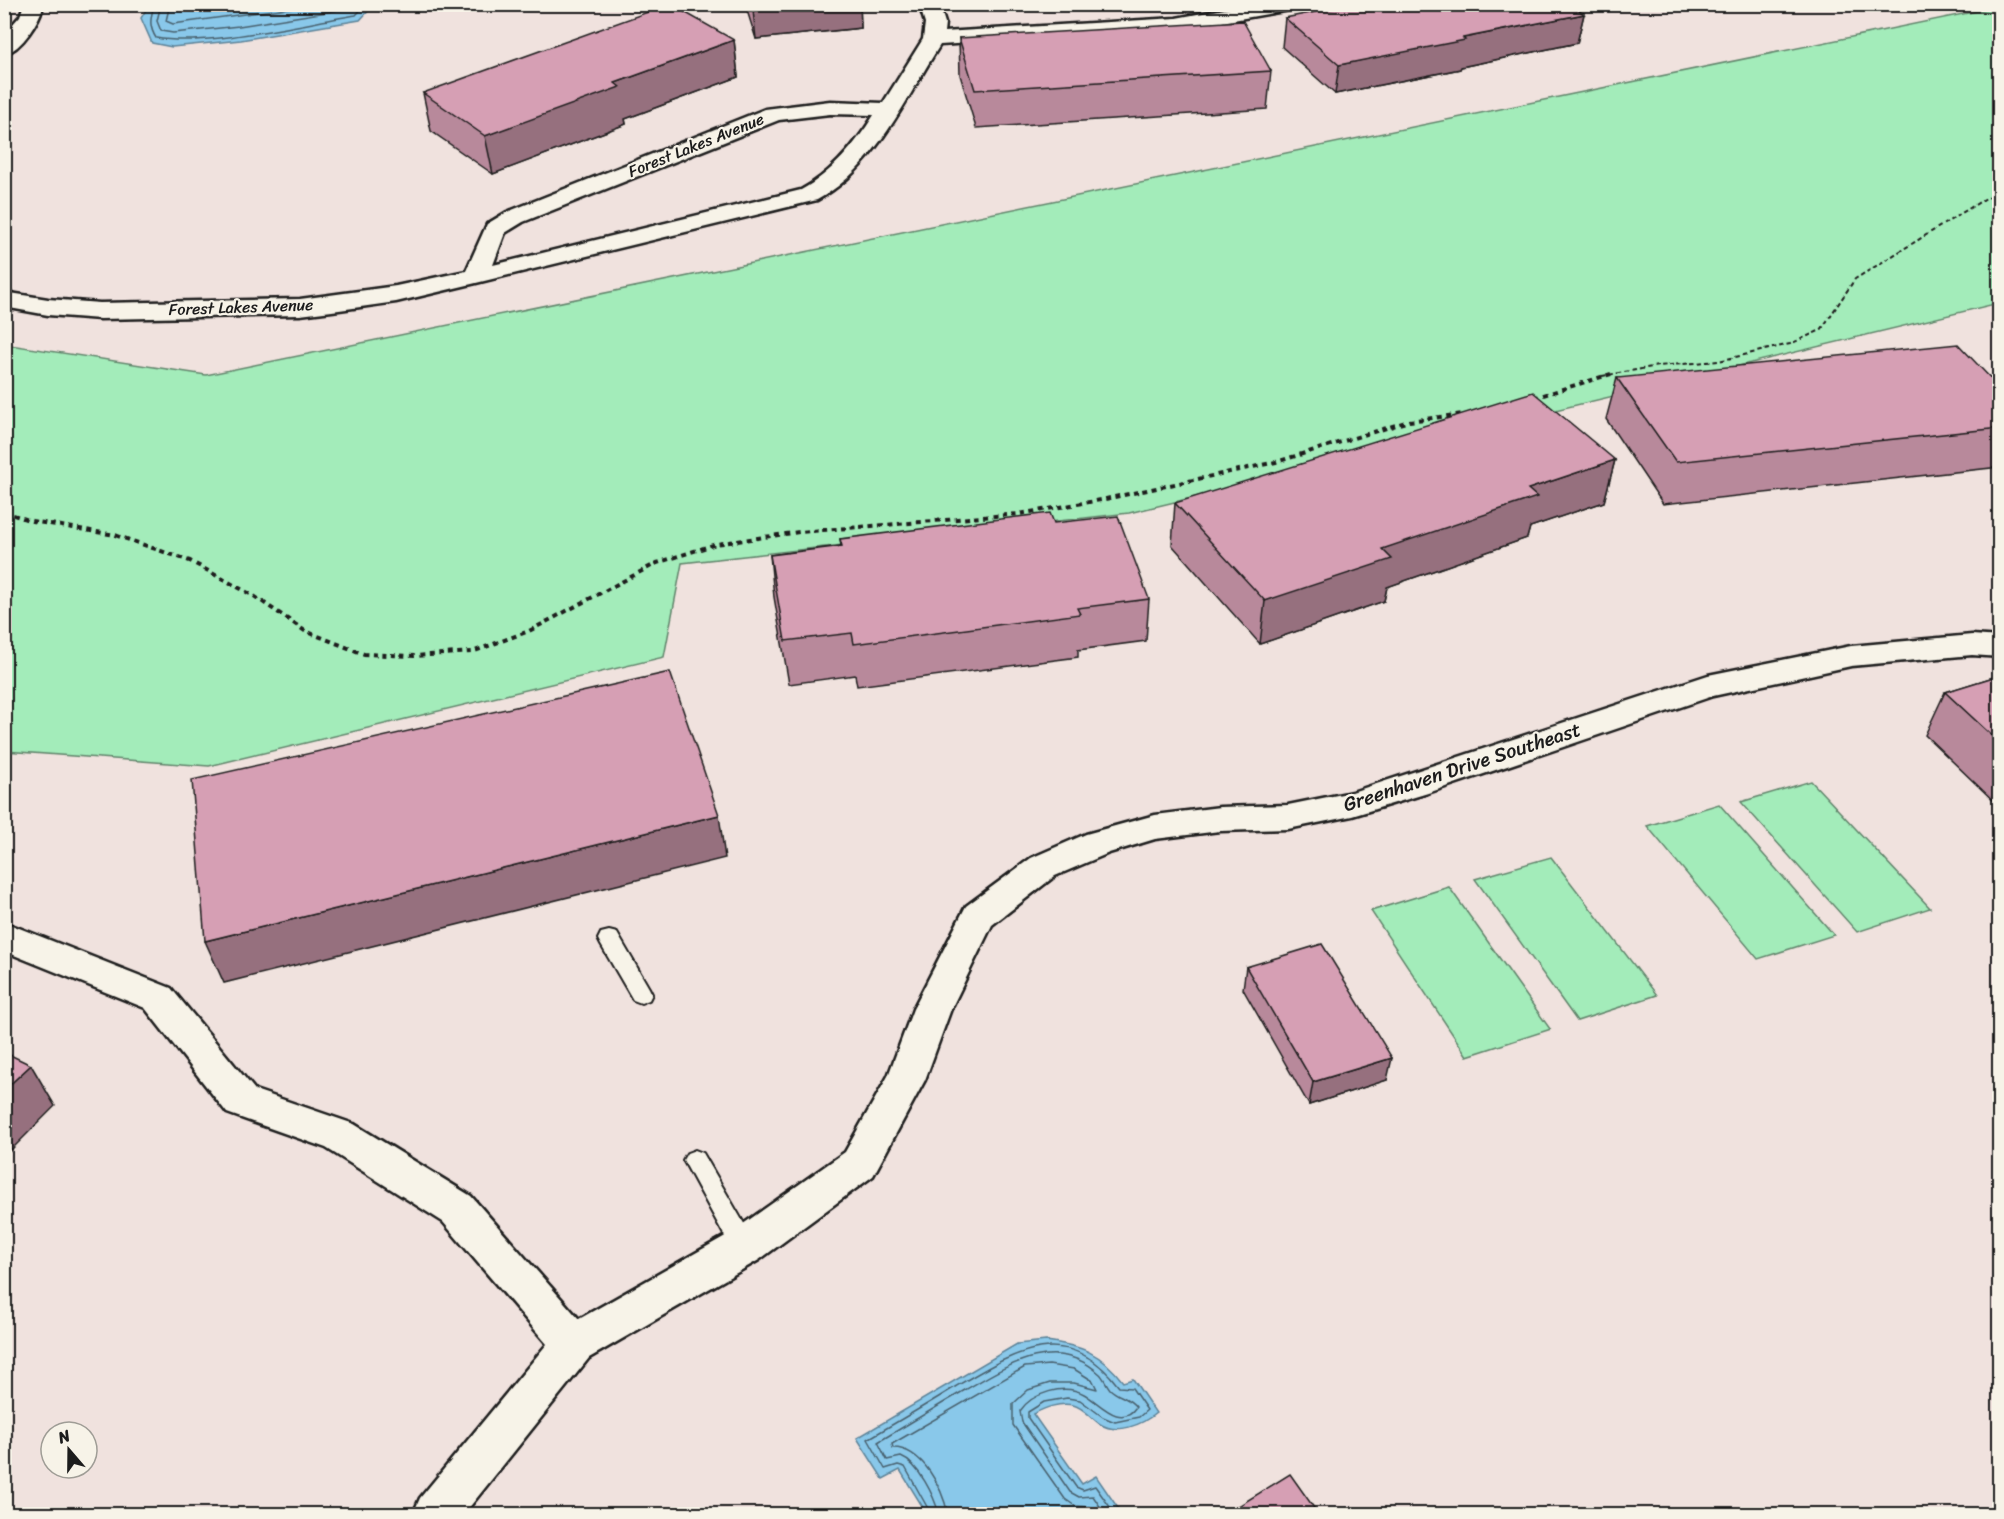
<svg xmlns="http://www.w3.org/2000/svg" width="2004" height="1519" viewBox="0 0 2004 1519" font-family="Sriracha,sans-serif">
<rect width="100%" height="100%" fill="#f0e2de"/>
<filter id="ink" filterUnits="userSpaceOnUse"><feTurbulence type="fractalNoise" baseFrequency=".0167" numOctaves="2"/><feDisplacementMap in="SourceGraphic" scale="12" xChannelSelector="R" yChannelSelector="G"/><feConvolveMatrix kernelMatrix="1 2 1 2 8 2 1 2 1" color-interpolation-filters="sRGB"/></filter>
<g filter="url(#ink)">
<!-- green -->
<path fill="#a3ecba" stroke="#60846b" stroke-width="1.5" d="M 1992,8 L 1999,13 L 1999,303 L 1129,513 L 682,563 L 664,657 L 209,766 L 5,751 L 4,344 L 206,375 Z
M 1811,781 L 1930,908 L 1857,932 L 1741,802 Z
M 1719,804 L 1834,935 L 1758,959 L 1647,826 Z
M 1551,857 L 1657,995 L 1577,1021 L 1475,879 Z
M 1449,887 L 1550,1029 L 1551,1029 L 1467,1056 L 1371,911 Z"/>
<!-- water -->
<path fill="#89c8ea" stroke="#5d8398" stroke-width="1.5" d="M 149,5 L 149,4 L 374,5 L 360,20 L 241,40 L 172,47 L 152,43 L 141,18 Z
M 1046,1341 C 1082,1346 1100,1352 1123,1382 L 1133,1379 L 1156,1413 C 1142,1425 1117,1435 1100,1424 C 1091,1418 1083,1407 1073,1405 C 1059,1402 1045,1408 1033,1414 L 1082,1484 L 1096,1476 L 1122,1514 L 927,1514 L 900,1470 L 883,1479 L 857,1438 L 1017,1344 Z"/>
<g fill="none" stroke-linecap="round" stroke-linejoin="round">
<!-- shore -->
<path stroke="#48616e" stroke-width="1.5" d="M 154,4 C 151,18 148,25 156,38 C 208,47 301,24 356,15 L 366,4
M 161,4 L 157,21 L 161,31 L 173,33 L 239,26 L 352,8 L 356,4
M 170,4 L 166,21 L 173,24 L 317,4
M 931,1514 L 905,1467 L 898,1465 L 885,1469 L 868,1439 C 897,1422 926,1405 955,1387 C 1014,1352 1067,1318 1119,1387 L 1132,1388 L 1147,1410 L 1139,1417 L 1115,1422 L 1103,1417 L 1080,1400 L 1067,1398 L 1044,1402 L 1028,1412 L 1028,1418 L 1076,1487 L 1083,1490 L 1095,1486 L 1115,1514
M 939,1514 C 934,1496 919,1464 901,1457 L 887,1460 L 878,1442 C 907,1425 936,1407 965,1390 C 1006,1366 1056,1333 1100,1374 C 1104,1378 1106,1384 1110,1389 C 1118,1397 1129,1397 1136,1407 C 1120,1430 1099,1402 1084,1394 C 1064,1383 1032,1393 1020,1411 L 1022,1422 L 1070,1492 L 1079,1497 L 1093,1496 L 1105,1514
M 948,1514 C 942,1488 923,1448 893,1448 L 892,1444 L 1025,1367 L 1049,1365 L 1074,1369 L 1093,1381 L 1097,1389 L 1074,1383 L 1050,1383 L 1028,1390 L 1013,1404 L 1013,1425 L 1065,1499 L 1075,1506 L 1089,1507 L 1095,1514"/>
<!-- service casing -->
<g stroke="#1c1c1c" stroke-width="4">
<path id="service" d="M 609,931 L 617,933 L 649,988 L 652,994 L 649,1000 L 641,1003 L 633,1000 L 601,945 L 598,939 L 601,933 Z
M 695,1150 L 703,1153 L 753,1239 L 756,1247 L 753,1255 L 744,1258 L 735,1255 L 687,1167 L 683,1160 L 687,1153 Z"/>
</g>
<!-- minor casing -->
<g stroke="#1c1c1c" stroke-width="5">
<path id="minor" d="M 24,4 L 44,4 C 39,21 22,50 4,54 L 4,34 L 20,16 Z
M 919,4 L 939,4 L 945,23 L 944,32 L 1176,18 L 1252,4 L 1300,4 L 1290,10 L 1176,30 L 940,45 C 906,98 875,169 817,200 L 476,283 L 396,302 L 332,311 L 300,315 L 100,319 L 48,315 L 4,307 L 4,292 L 48,299 L 100,303 L 300,299 L 396,286 L 466,271 L 487,224 L 507,212 L 765,109 L 830,101 L 883,103 L 923,39 L 925,23 ZM 830,114 L 874,115 C 855,145 832,173 801,190 L 493,265 L 505,233 L 523,222 L 779,120 Z
M 1972,635 L 2000,637 L 2000,657 L 1972,655 L 1851,666 L 1713,696 L 1428,793 L 1352,816 L 1288,829 L 1220,831 L 1155,839 L 1109,853 L 1055,876 L 992,925 L 951,1009 L 925,1080 L 873,1176 L 759,1260 L 589,1358 L 464,1514 L 413,1514 L 420,1498 L 547,1344 L 443,1222 L 326,1148 L 227,1113 L 145,1008 L 4,951 L 4,922 L 171,988 L 255,1090 L 354,1124 L 471,1196 L 579,1319 L 729,1234 L 845,1152 L 888,1076 L 913,1009 L 966,906 L 1031,858 L 1086,834 L 1155,815 L 1220,807 L 1288,805 L 1352,792 L 1708,675 L 1851,646 Z"/>
</g>
<!-- path-far1 -->
<path stroke="#1c1c1c" stroke-width="2" stroke-dasharray="4.5 3" stroke-linecap="butt" d="M 1994,24 L 2000,31
M 1602,376 L 1658,366 L 1719,361 L 1790,344 L 1821,330 L 1855,279 L 1986,198 L 2000,195"/>
<!-- path -->
<path stroke="#1c1c1c" stroke-width="4" stroke-dasharray="5 4.5" stroke-linecap="butt" d="M 1534,398 L 1611,374
M 4,512 L 32,521 L 115,535 L 190,561 L 254,596 L 305,631 L 364,654 L 414,656 L 472,652 L 529,631 L 657,563 L 716,544 L 799,532 L 1019,514 L 1101,500 L 1276,462 L 1409,421 L 1463,414"/>
<!-- service -->
<use href="#service" fill="#f7f3e8" fill-rule="evenodd"/>
<!-- minor -->
<use href="#minor" fill="#f7f3e8" fill-rule="evenodd"/>
</g>
<!-- wall -->
<path fill="#b8899b" stroke="#1c1c1c" stroke-width="1.5" d="M 745,4 L 860,4 L 861,28 L 756,39 Z
M 1584,14 L 1577,43 L 1461,67 L 1460,69 L 1335,94 L 1282,47 L 1285,18 Z
M 959,38 L 1271,71 L 1267,109 L 976,128 L 960,75 Z
M 734,40 L 738,77 L 625,119 L 626,124 L 493,174 L 431,131 L 423,93 Z
M 1617,378 L 2000,388 L 2000,467 L 1663,504 L 1606,419 Z
M 1615,460 L 1604,502 L 1530,527 L 1527,538 L 1387,587 L 1384,601 L 1260,644 L 1172,545 L 1175,503 Z
M 1054,523 L 1149,599 L 1146,641 L 1078,650 L 1078,657 L 857,686 L 855,675 L 789,684 L 774,597 L 770,555 L 841,546 L 840,539 Z
M 2000,675 L 2000,807 L 1925,735 L 1945,692 Z
M 1246,967 L 1387,1080 L 1309,1105 L 1243,989 Z"/>
<!-- shaded-wall -->
<path fill="#966f7e" stroke="#1c1c1c" stroke-width="1.5" d="M 811,4 L 860,4 L 861,28 L 756,39 L 753,10 Z
M 1584,14 L 1577,43 L 1461,67 L 1460,69 L 1335,94 L 1339,65 L 1463,38 Z
M 734,40 L 738,77 L 625,119 L 626,124 L 493,174 L 485,136 L 615,83 Z
M 1615,460 L 1604,502 L 1530,527 L 1527,538 L 1387,587 L 1384,601 L 1260,644 L 1265,601 L 1382,549 L 1528,489 Z
M 719,815 L 725,858 L 224,983 L 205,941 Z
M 1392,1058 L 1387,1080 L 1309,1105 L 1313,1082 Z
M 31,1065 L 55,1106 L 4,1157 L 4,1090 Z"/>
<!-- building -->
<path fill="#d69fb4" stroke="#1c1c1c" stroke-width="1.5" d="M 670,4 L 734,40 L 615,83 L 620,87 L 485,136 L 423,93 Z
M 752,4 L 811,4 L 753,10 Z
M 1356,4 L 1569,4 L 1584,14 L 1463,38 L 1465,40 L 1339,65 L 1285,18 Z
M 1243,21 L 1271,71 L 975,90 L 959,38 Z
M 1958,344 L 2000,388 L 2000,428 L 1676,462 L 1617,378 Z
M 1533,392 L 1615,460 L 1528,489 L 1537,497 L 1382,549 L 1392,559 L 1265,601 L 1175,503 Z
M 1050,513 L 1054,523 L 1118,516 L 1149,599 L 1077,608 L 1080,614 L 854,644 L 852,633 L 785,641 L 770,555 L 842,546 L 840,539 Z
M 670,672 L 719,815 L 205,941 L 192,780 Z
M 2000,675 L 2000,743 L 1945,692 Z
M 1322,944 L 1392,1058 L 1313,1082 L 1246,967 Z
M 4,1052 L 31,1065 L 4,1090 Z
M 1290,1474 L 1319,1515 L 1224,1515 Z"/>
</g>
<g text-anchor="middle" dominant-baseline="central" stroke-width="4.5" stroke-linejoin="round" paint-order="stroke">
<!-- far-street labels -->
<g font-size="16" fill="#1c1c1c" stroke="#f7f3e8">
<text transform="translate(696 145) rotate(-22)">Forest Lakes Avenue</text>
<text transform="translate(241 307) rotate(-2)">Forest Lakes Avenue</text>
</g>
<!-- street labels -->
<g font-size="20" fill="#1c1c1c" stroke="#f7f3e8">
<text transform="translate(1462 767) rotate(-18)">Greenhaven Drive Southeast</text>
</g>
</g>
<!-- margin -->
<rect width="2004" height="1519" fill="none" stroke="#f7f3e8" stroke-width="24"/>
<rect x="12" y="12" width="1980" height="1495" fill="none" stroke="#1c1c1c" stroke-width="2" filter="url(#ink)"/>
<!-- north arrow -->
<g transform="translate(69 1450) rotate(340)"><circle r="28" fill="#f7f3e8" stroke="#9f9d96" stroke-width="1.5"/>
<path d="M0-4.5L10 22L0 15L-10 22Z" fill="#1c1c1c"/>
<text y="-9" font-size="16" font-weight="bold" text-anchor="middle" fill="#1c1c1c">N</text>
</g>
</svg>
